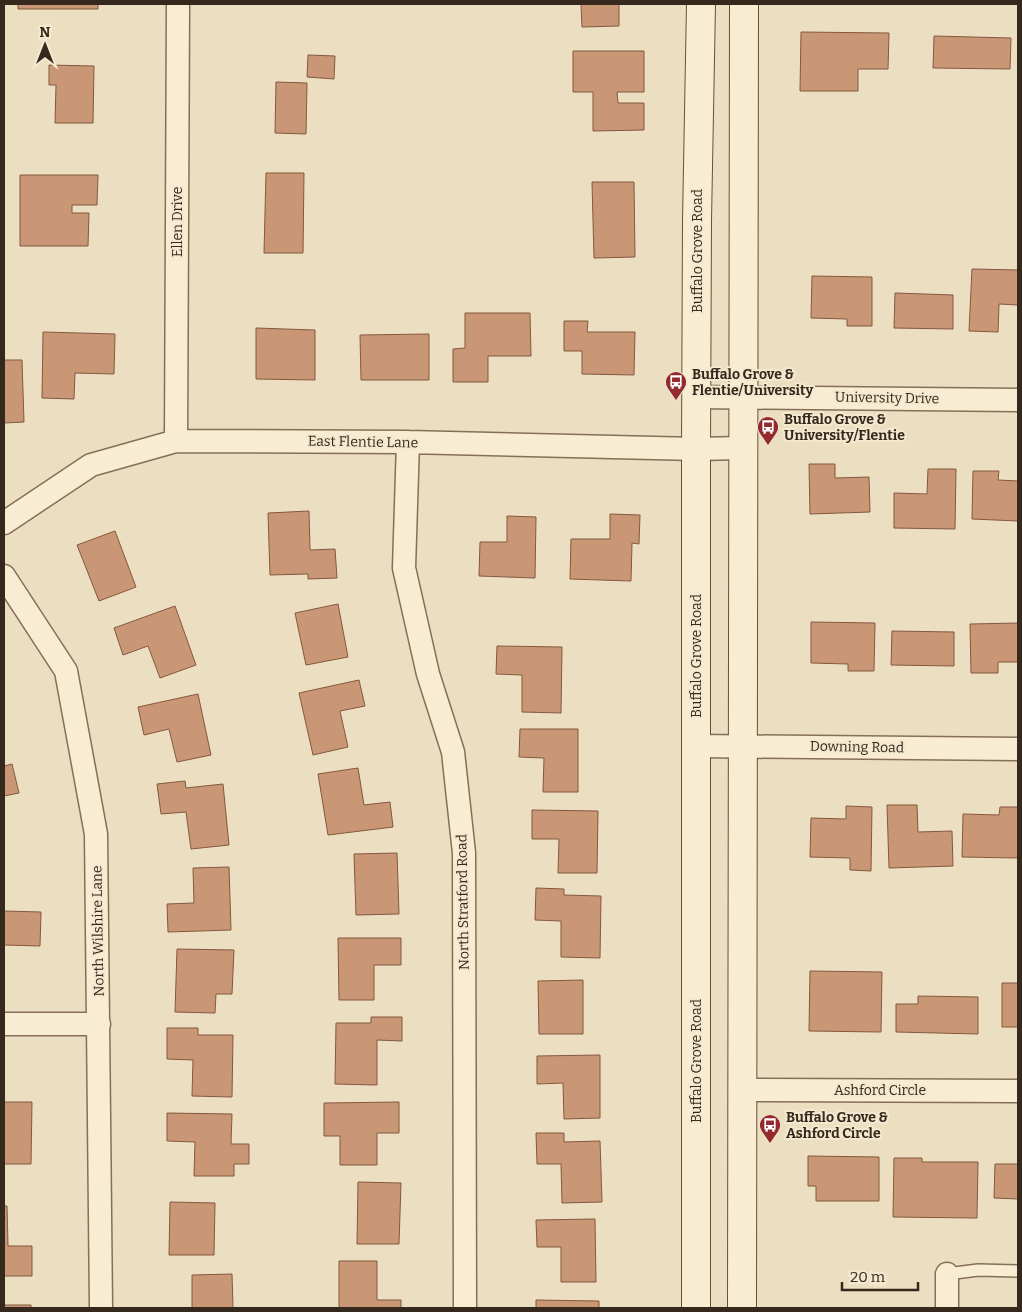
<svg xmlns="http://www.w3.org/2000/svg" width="1022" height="1312" viewBox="0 0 1022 1312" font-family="Bitter,serif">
<rect width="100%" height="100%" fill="#ecdec0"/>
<!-- building -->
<path fill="#ca9776" stroke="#83583f" d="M 18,4 L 98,4 L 98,9 L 18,9 Z
M 581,4 L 619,4 L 619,26 L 582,27 Z
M 801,32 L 889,33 L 888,69 L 858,69 L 858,91 L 800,91 Z
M 934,36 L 1011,38 L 1010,69 L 933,68 Z
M 573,51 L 644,51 L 644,92 L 617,92 L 618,103 L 644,103 L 644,130 L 593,131 L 593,92 L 573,92 Z
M 308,55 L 335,56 L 334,79 L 307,77 Z
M 49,65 L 94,66 L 93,123 L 55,123 L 56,85 L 49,85 Z
M 276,82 L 307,83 L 306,134 L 275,133 Z
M 266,173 L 304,173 L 303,253 L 264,253 Z
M 20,175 L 98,175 L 97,205 L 72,205 L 72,213 L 89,213 L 88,246 L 20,246 Z
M 592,182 L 634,182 L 635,257 L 594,258 Z
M 972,269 L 1018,270 L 1018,305 L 999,304 L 998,332 L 969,331 Z
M 812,276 L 872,277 L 872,326 L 847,326 L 847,319 L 811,318 Z
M 895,293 L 953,295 L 953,329 L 894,328 Z
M 465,313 L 530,313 L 531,356 L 488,356 L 488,382 L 453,382 L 453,349 L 465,348 Z
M 564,321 L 588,321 L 587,332 L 635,332 L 634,375 L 582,374 L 582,351 L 564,351 Z
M 256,328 L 315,330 L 315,380 L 256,379 Z
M 43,332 L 115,334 L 114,374 L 75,373 L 74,399 L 42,398 Z
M 429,334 L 429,380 L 361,380 L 360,335 Z
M 4,360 L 22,360 L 24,422 L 4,423 Z
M 809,464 L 835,464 L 835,478 L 869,477 L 870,512 L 810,514 Z
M 928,469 L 956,469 L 955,529 L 894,528 L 894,493 L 927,494 Z
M 973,471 L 999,471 L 998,480 L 1018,481 L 1018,521 L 972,519 Z
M 309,511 L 310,550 L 335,549 L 337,578 L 308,579 L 308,574 L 270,575 L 268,513 Z
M 610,514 L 640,515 L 639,544 L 632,543 L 631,581 L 570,579 L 571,539 L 610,539 Z
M 507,516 L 536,517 L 535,578 L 479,576 L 480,542 L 507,542 Z
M 115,531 L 136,587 L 99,601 L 77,545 Z
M 338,604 L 348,657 L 306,665 L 295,613 Z
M 175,606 L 196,665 L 160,678 L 148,646 L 123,655 L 114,628 Z
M 811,622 L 875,623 L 874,671 L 848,671 L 848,664 L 811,663 Z
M 1018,623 L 1018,662 L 998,662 L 998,673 L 971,673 L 970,624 Z
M 892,631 L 954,632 L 954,666 L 891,665 Z
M 497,646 L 562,647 L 561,713 L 522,712 L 522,675 L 496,674 Z
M 359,680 L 365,706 L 340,711 L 348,747 L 313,755 L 299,693 Z
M 198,694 L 211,755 L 177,762 L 169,729 L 144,735 L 138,707 Z
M 520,729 L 578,729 L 578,792 L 543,792 L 544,758 L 519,757 Z
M 12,764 L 19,793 L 4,796 L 4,766 Z
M 358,768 L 364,805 L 390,802 L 393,827 L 328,835 L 318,774 Z
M 185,781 L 186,788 L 223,784 L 229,845 L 191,849 L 186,812 L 161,814 L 157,784 Z
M 887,805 L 917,805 L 918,832 L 952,831 L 953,866 L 889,868 Z
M 846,806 L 872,807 L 871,871 L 850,870 L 850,858 L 810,857 L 811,818 L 846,819 Z
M 1000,807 L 1018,807 L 1018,858 L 962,857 L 963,814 L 999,815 Z
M 532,810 L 598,811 L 597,873 L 558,873 L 559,839 L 532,839 Z
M 397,853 L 399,914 L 356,915 L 354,854 Z
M 229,867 L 231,930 L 168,932 L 167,904 L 194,903 L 193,868 Z
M 536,888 L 564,889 L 564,895 L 601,896 L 600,958 L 561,957 L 561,921 L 535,920 Z
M 4,911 L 41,912 L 40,946 L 4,945 Z
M 338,938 L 401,938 L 401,965 L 374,965 L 374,1000 L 339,1000 Z
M 177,949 L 234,950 L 232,994 L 216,994 L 215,1013 L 175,1012 Z
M 810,971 L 882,972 L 881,1032 L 809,1031 Z
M 583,980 L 583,1034 L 539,1034 L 538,981 Z
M 1002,983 L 1018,983 L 1018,1027 L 1002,1027 Z
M 918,996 L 978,997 L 978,1034 L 896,1032 L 896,1004 L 918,1004 Z
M 371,1017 L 402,1017 L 402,1041 L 377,1040 L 377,1085 L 335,1084 L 336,1023 L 371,1023 Z
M 167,1028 L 198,1028 L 198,1035 L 233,1035 L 232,1097 L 192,1096 L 193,1060 L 167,1059 Z
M 600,1055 L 600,1118 L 564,1119 L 563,1083 L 537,1084 L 537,1056 Z
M 4,1102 L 32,1102 L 31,1164 L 4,1164 Z
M 399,1102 L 399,1133 L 377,1133 L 377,1165 L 340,1165 L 340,1136 L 324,1136 L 324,1103 Z
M 167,1113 L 232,1114 L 231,1144 L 249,1144 L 249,1164 L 234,1164 L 234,1176 L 194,1176 L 195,1142 L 167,1141 Z
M 536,1133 L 564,1133 L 564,1142 L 600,1141 L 602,1202 L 562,1203 L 561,1164 L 537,1164 Z
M 808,1156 L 879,1157 L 879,1201 L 816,1201 L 816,1186 L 808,1186 Z
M 894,1158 L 922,1158 L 922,1162 L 978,1162 L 977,1218 L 893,1217 Z
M 995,1164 L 1018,1164 L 1018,1199 L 994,1198 Z
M 358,1182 L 401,1183 L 399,1244 L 357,1244 Z
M 170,1202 L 215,1203 L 214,1255 L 169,1255 Z
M 4,1206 L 7,1206 L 8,1246 L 32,1246 L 32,1276 L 4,1276 Z
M 595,1219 L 596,1282 L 561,1282 L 561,1247 L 537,1247 L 536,1220 Z
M 339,1261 L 377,1261 L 377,1300 L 401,1300 L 401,1308 L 339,1308 Z
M 232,1274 L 233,1308 L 192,1308 L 192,1275 Z
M 536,1300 L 599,1301 L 599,1308 L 536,1308 Z
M 4,1305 L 31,1305 L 31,1308 L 4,1308 Z"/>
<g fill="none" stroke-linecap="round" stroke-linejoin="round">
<!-- lane casing -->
<g stroke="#856f58" stroke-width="14">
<path id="lane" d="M 947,1274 L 978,1270 L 1018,1271"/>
</g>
<!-- street casing -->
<g stroke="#856f58" stroke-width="25">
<path id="street" d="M 697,397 L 1018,400
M 176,441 L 178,4
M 408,442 L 404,568 L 428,674 L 453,752 L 464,853 L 465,1308
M 4,523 L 91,465 L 176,441 L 408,442 L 696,449 L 743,448
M 4,576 L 66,671 L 96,834 L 101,1308
M 696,746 L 1018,749
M 4,1024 L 99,1024
M 741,1090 L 1018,1091
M 947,1308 L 947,1274"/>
</g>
<!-- secondary casing -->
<g stroke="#66503c" stroke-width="30">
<path id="secondary" d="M 696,1308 L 696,449 L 697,221 L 701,4
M 742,1308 L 744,4"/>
</g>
<!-- lane -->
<use href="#lane" stroke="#f8ecd3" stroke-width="11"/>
<!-- street -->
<use href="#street" stroke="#f8ecd3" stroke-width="22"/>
<!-- secondary -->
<use href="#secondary" stroke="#f8ecd3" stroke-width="28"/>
</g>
<!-- icons -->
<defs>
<g id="bus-pin" transform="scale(1.125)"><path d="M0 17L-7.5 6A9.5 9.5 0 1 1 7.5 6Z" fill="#922a2e" stroke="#f4e8cf"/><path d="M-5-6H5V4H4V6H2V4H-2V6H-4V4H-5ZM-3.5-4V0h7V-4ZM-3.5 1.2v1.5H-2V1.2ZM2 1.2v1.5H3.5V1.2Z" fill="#fff"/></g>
</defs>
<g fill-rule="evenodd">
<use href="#bus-pin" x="676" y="382"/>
<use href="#bus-pin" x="768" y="427"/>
<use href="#bus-pin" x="770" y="1125"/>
</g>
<g text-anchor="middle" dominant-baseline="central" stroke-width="4" stroke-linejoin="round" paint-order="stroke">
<!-- street labels -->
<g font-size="14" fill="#35281d" stroke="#f4e8cf">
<text transform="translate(177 222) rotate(-90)">Ellen Drive</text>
<text transform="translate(697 251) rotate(-90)">Buffalo Grove Road</text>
<text transform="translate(887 398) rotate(1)">University Drive</text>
<text transform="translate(363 442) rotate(1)">East Flentie Lane</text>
<text transform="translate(696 656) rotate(-90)">Buffalo Grove Road</text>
<text transform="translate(857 747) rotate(1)">Downing Road</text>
<text transform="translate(463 902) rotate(-91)">North Stratford Road</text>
<text transform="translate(98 931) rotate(-91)">North Wilshire Lane</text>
<text transform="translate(696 1061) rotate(-90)">Buffalo Grove Road</text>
<text x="880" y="1090">Ashford Circle</text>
</g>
<!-- poi labels -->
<g font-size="14" font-weight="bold" fill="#35281d" stroke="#f4e8cf" text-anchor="start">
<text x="692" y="374">Buffalo Grove &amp;<tspan x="692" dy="16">Flentie/University</tspan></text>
<text x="784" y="419">Buffalo Grove &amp;<tspan x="784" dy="16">University/Flentie</tspan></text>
<text x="786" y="1117">Buffalo Grove &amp;<tspan x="786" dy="16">Ashford Circle</tspan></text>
</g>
</g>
<!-- border -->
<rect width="1022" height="1312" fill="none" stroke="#35281d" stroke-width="10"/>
<!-- north arrow -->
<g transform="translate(45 45)" stroke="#f4e8cf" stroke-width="4" paint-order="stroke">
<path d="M0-4L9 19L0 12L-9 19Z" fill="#35281d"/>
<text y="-8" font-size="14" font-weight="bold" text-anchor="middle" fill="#35281d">N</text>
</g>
<!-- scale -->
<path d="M842 1282v8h76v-8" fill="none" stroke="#35281d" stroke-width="2.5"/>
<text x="850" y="1282" font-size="15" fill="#35281d" stroke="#f4e8cf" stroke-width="4" paint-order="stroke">20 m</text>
</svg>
